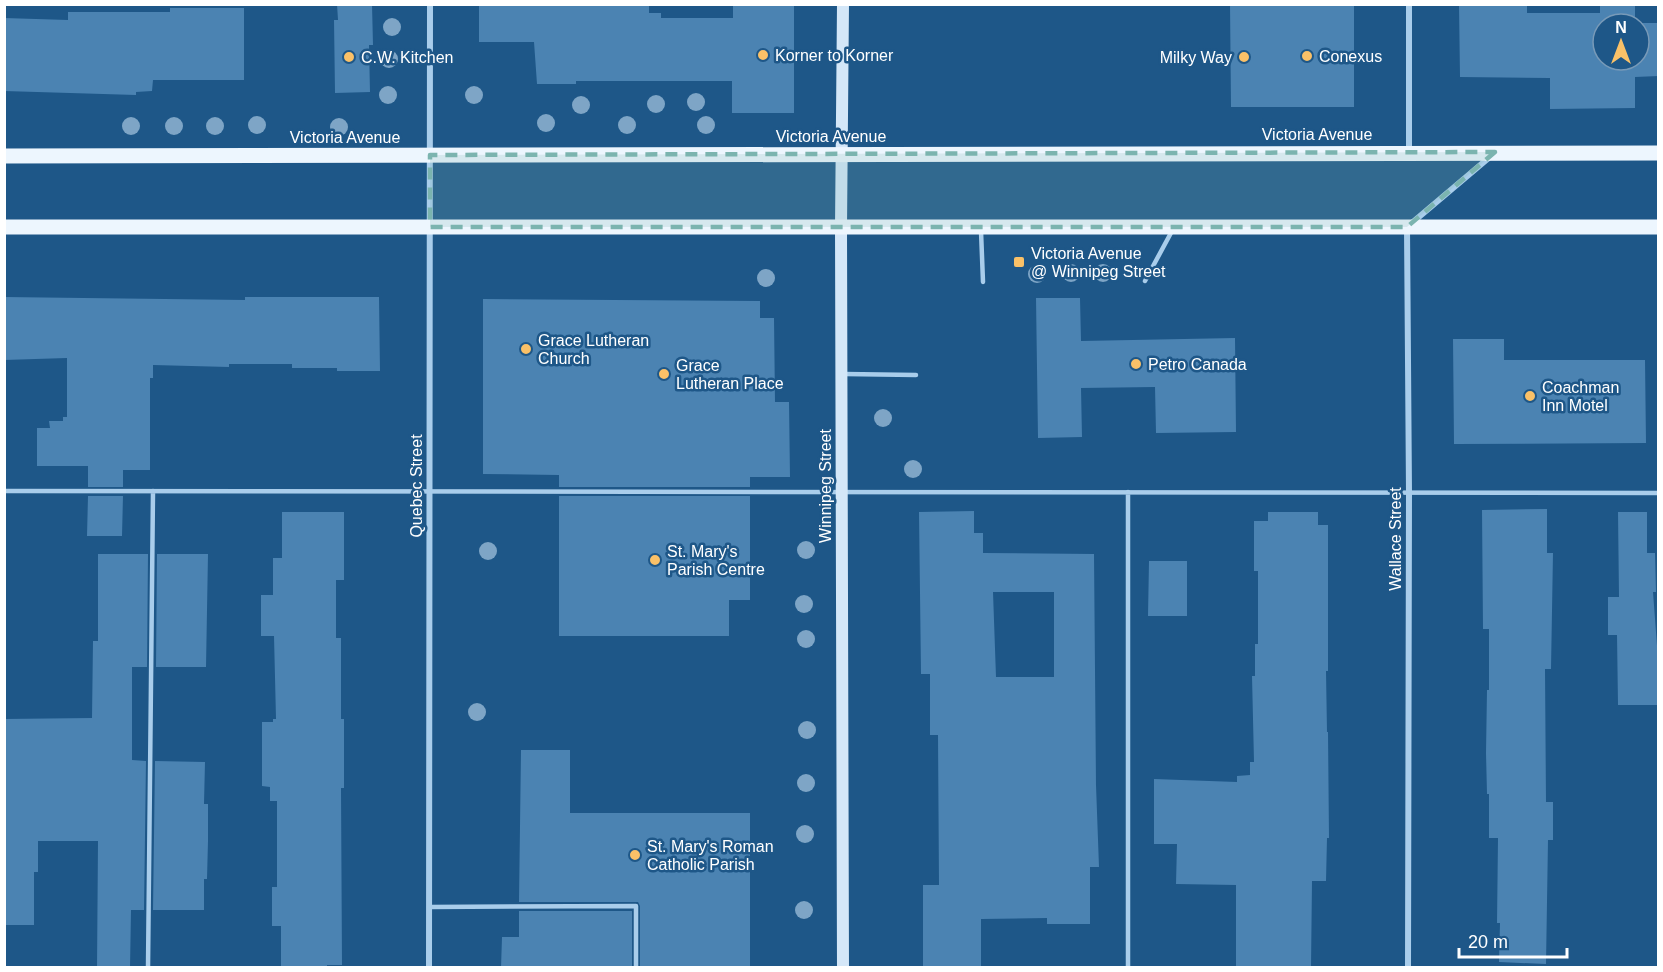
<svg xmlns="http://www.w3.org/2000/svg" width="1663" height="972" viewBox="0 0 1663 972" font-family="Helvetica,sans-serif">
<rect width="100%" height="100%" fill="#1e5788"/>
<!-- building -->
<path fill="#4b83b2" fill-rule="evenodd" d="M 337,4 L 372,4 L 373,45 L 369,45 L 370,92 L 335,93 L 334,20 L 338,20 Z
M 479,4 L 649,6 L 649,13 L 661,13 L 661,18 L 733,18 L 733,4 L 794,4 L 794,113 L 732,113 L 732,81 L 576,81 L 576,84 L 537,84 L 534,42 L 479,42 Z
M 1230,4 L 1354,4 L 1354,107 L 1231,107 Z
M 1459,4 L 1527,4 L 1527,13 L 1600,13 L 1600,4 L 1635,4 L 1635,23 L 1659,23 L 1659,76 L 1635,77 L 1635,108 L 1550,109 L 1550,78 L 1460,77 ZM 1603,24 L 1639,24 L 1639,60 L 1603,60 Z
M 170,8 L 244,8 L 244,80 L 153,80 L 152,91 L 136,92 L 136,95 L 4,91 L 4,18 L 68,20 L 68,12 L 170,12 Z
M 4,297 L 245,300 L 245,297 L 379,297 L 380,371 L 337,371 L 337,368 L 292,368 L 292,364 L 229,364 L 229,367 L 153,365 L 153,378 L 150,378 L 150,470 L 123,470 L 123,487 L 88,487 L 88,466 L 37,466 L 37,428 L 50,428 L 49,421 L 63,421 L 63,417 L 67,417 L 67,358 L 4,360 Z
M 1036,298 L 1080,298 L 1081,341 L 1235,338 L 1236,432 L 1156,433 L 1155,387 L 1081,388 L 1082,437 L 1038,438 Z
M 483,299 L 760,301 L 760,318 L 774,318 L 775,402 L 789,402 L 790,477 L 750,477 L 750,487 L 559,487 L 559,475 L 483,474 Z
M 1453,339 L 1504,339 L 1504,360 L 1645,360 L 1646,443 L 1454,444 Z
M 88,496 L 123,496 L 122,536 L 87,536 Z
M 559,496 L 750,496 L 750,600 L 729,600 L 729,636 L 559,636 Z
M 1547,509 L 1547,553 L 1553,553 L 1551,669 L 1545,669 L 1546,802 L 1553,802 L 1553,840 L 1548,840 L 1546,964 L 1499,962 L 1500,923 L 1497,923 L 1498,838 L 1489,838 L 1489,794 L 1487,794 L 1486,753 L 1487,690 L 1489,690 L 1489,629 L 1483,629 L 1482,510 Z
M 974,511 L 974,533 L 983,533 L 983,553 L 1094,554 L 1096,785 L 1099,867 L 1090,867 L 1090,924 L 1047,924 L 1047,918 L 981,919 L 981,968 L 923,968 L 923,885 L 939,885 L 938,735 L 930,735 L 930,674 L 921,674 L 919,512 ZM 993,592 L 1054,592 L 1054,677 L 996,677 Z
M 282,512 L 344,512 L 344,580 L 336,580 L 336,638 L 341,638 L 341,719 L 344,719 L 344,788 L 341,788 L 342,965 L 327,965 L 327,968 L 281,968 L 281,926 L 272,926 L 272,887 L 277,887 L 277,801 L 270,801 L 270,787 L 262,786 L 262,722 L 273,722 L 273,719 L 276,719 L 274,636 L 261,636 L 261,595 L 273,595 L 273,558 L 282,558 Z
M 1268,512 L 1318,512 L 1318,525 L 1328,525 L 1328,671 L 1326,671 L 1327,732 L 1328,732 L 1329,838 L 1327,838 L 1326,881 L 1312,881 L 1311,968 L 1236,968 L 1236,885 L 1176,884 L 1177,844 L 1154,844 L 1154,779 L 1237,782 L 1237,776 L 1250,775 L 1250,762 L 1254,762 L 1252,676 L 1255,676 L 1255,644 L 1258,644 L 1258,571 L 1254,571 L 1254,521 L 1268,521 Z
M 1618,512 L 1647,512 L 1647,553 L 1655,553 L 1656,592 L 1653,592 L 1658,659 L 1659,705 L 1618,705 L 1617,635 L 1608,635 L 1608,597 L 1619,597 Z
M 98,554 L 148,554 L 147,667 L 132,667 L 132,760 L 146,761 L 144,910 L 131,910 L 130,968 L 97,968 L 98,841 L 38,841 L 38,872 L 34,872 L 34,925 L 4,925 L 4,719 L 92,718 L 93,641 L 98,641 Z
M 157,554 L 208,554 L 206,667 L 156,667 Z
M 1149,561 L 1187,561 L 1187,616 L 1148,616 Z
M 521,750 L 570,750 L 570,813 L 750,813 L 750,968 L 640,968 L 640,906 L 638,902 L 519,902 Z
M 155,761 L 205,762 L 204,804 L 208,804 L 208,841 L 207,879 L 204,879 L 204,910 L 153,910 Z
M 519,911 L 632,911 L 632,968 L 501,968 L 502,937 L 519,937 Z"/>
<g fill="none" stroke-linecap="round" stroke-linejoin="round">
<!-- lane -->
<path stroke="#a9cdeb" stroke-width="4.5" d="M 981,231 L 983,282
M 1145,281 L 1172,231
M 844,374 L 916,375
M 4,491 L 1658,493
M 1128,492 L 1128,968
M 429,907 L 636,906 L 636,968
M 148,968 L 153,491"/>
<!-- street -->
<path stroke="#a9cdeb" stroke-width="6" d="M 1409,152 L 1409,4
M 429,968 L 430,4
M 1408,968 L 1409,493 L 1407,227 L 1491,156"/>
<!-- secondary -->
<path stroke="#d4e7f8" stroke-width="12" d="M 843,4 L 841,227 L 843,968"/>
<!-- primary -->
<path stroke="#edf6fe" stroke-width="15" d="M 4,156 L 1658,153
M 4,227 L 1658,227"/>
</g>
<!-- trees -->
<g fill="#7ea5c6">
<circle cx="392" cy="27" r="9"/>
<circle cx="389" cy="59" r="9"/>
<circle cx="388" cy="95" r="9"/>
<circle cx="474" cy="95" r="9"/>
<circle cx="696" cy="102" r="9"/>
<circle cx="656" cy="104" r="9"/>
<circle cx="581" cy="105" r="9"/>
<circle cx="546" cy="123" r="9"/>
<circle cx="257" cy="125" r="9"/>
<circle cx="627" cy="125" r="9"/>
<circle cx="706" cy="125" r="9"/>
<circle cx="131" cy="126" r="9"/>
<circle cx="174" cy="126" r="9"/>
<circle cx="215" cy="126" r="9"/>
<circle cx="339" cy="127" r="9"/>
<circle cx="1071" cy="273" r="9"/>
<circle cx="1103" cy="273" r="9"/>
<circle cx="1037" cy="274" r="9"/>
<circle cx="766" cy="278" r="9"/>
<circle cx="883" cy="418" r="9"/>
<circle cx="913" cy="469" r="9"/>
<circle cx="806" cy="550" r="9"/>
<circle cx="488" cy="551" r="9"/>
<circle cx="804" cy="604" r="9"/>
<circle cx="806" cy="639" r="9"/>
<circle cx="477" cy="712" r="9"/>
<circle cx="807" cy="730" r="9"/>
<circle cx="806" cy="783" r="9"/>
<circle cx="805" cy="834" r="9"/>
<circle cx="804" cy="910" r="9"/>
</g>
<!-- marked area -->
<path fill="#7bb4af" fill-opacity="0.2" stroke="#7bb4af" stroke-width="4.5" stroke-dasharray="12 8" stroke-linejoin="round" d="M 1495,152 L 1407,227 L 430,227 L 430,155 Z"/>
<!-- markers -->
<g fill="#fac168" stroke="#1e5788" stroke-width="2">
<circle cx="763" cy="55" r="6"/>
<circle cx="1307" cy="56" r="6"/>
<circle cx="349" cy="57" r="6"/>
<circle cx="1244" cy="57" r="6"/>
<rect x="1013" y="256" width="12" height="12" rx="3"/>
<circle cx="526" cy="349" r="6"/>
<circle cx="1136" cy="364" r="6"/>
<circle cx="664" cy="374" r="6"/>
<circle cx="1530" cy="396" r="6"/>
<circle cx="655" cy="560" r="6"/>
<circle cx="635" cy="855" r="6"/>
</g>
<g text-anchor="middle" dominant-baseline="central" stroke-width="5" stroke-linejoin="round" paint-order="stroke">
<!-- poi labels -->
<g font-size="16" fill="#fff" stroke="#1e5788" text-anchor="start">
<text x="775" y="55">Korner to Korner</text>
<text x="1319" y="56">Conexus</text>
<text x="361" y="57">C.W. Kitchen</text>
<text x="1232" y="57" text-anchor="end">Milky Way</text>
<text x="1031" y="253">Victoria Avenue<tspan x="1031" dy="18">@ Winnipeg Street</tspan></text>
<text x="538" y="340">Grace Lutheran<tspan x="538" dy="18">Church</tspan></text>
<text x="1148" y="364">Petro Canada</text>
<text x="676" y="365">Grace<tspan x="676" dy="18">Lutheran Place</tspan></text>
<text x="1542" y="387">Coachman<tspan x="1542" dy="18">Inn Motel</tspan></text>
<text x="667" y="551">St. Mary's<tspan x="667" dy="18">Parish Centre</tspan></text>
<text x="647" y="846">St. Mary's Roman<tspan x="647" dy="18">Catholic Parish</tspan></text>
</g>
<!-- street labels -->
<g font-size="16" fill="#fff" stroke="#1e5788">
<text x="1317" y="134">Victoria Avenue</text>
<text x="831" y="136">Victoria Avenue</text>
<text x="345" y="137">Victoria Avenue</text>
<text transform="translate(416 486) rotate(-90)">Quebec Street</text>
<text transform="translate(825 486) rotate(-90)">Winnipeg Street</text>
<text transform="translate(1395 539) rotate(-90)">Wallace Street</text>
</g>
</g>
<!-- border -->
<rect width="1663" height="972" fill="none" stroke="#ffffff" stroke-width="12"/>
<!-- north arrow -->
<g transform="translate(1621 42)"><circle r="28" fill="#1e5788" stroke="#789ab8" stroke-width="1.5"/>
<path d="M0-4.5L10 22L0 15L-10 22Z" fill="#fac168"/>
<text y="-9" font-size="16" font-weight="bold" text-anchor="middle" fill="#ffffff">N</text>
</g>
<!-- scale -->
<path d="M1459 948v9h108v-9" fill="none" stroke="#ffffff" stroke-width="3"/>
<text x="1468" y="948" font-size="18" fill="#ffffff" stroke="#1e5788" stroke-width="4.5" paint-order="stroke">20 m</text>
</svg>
